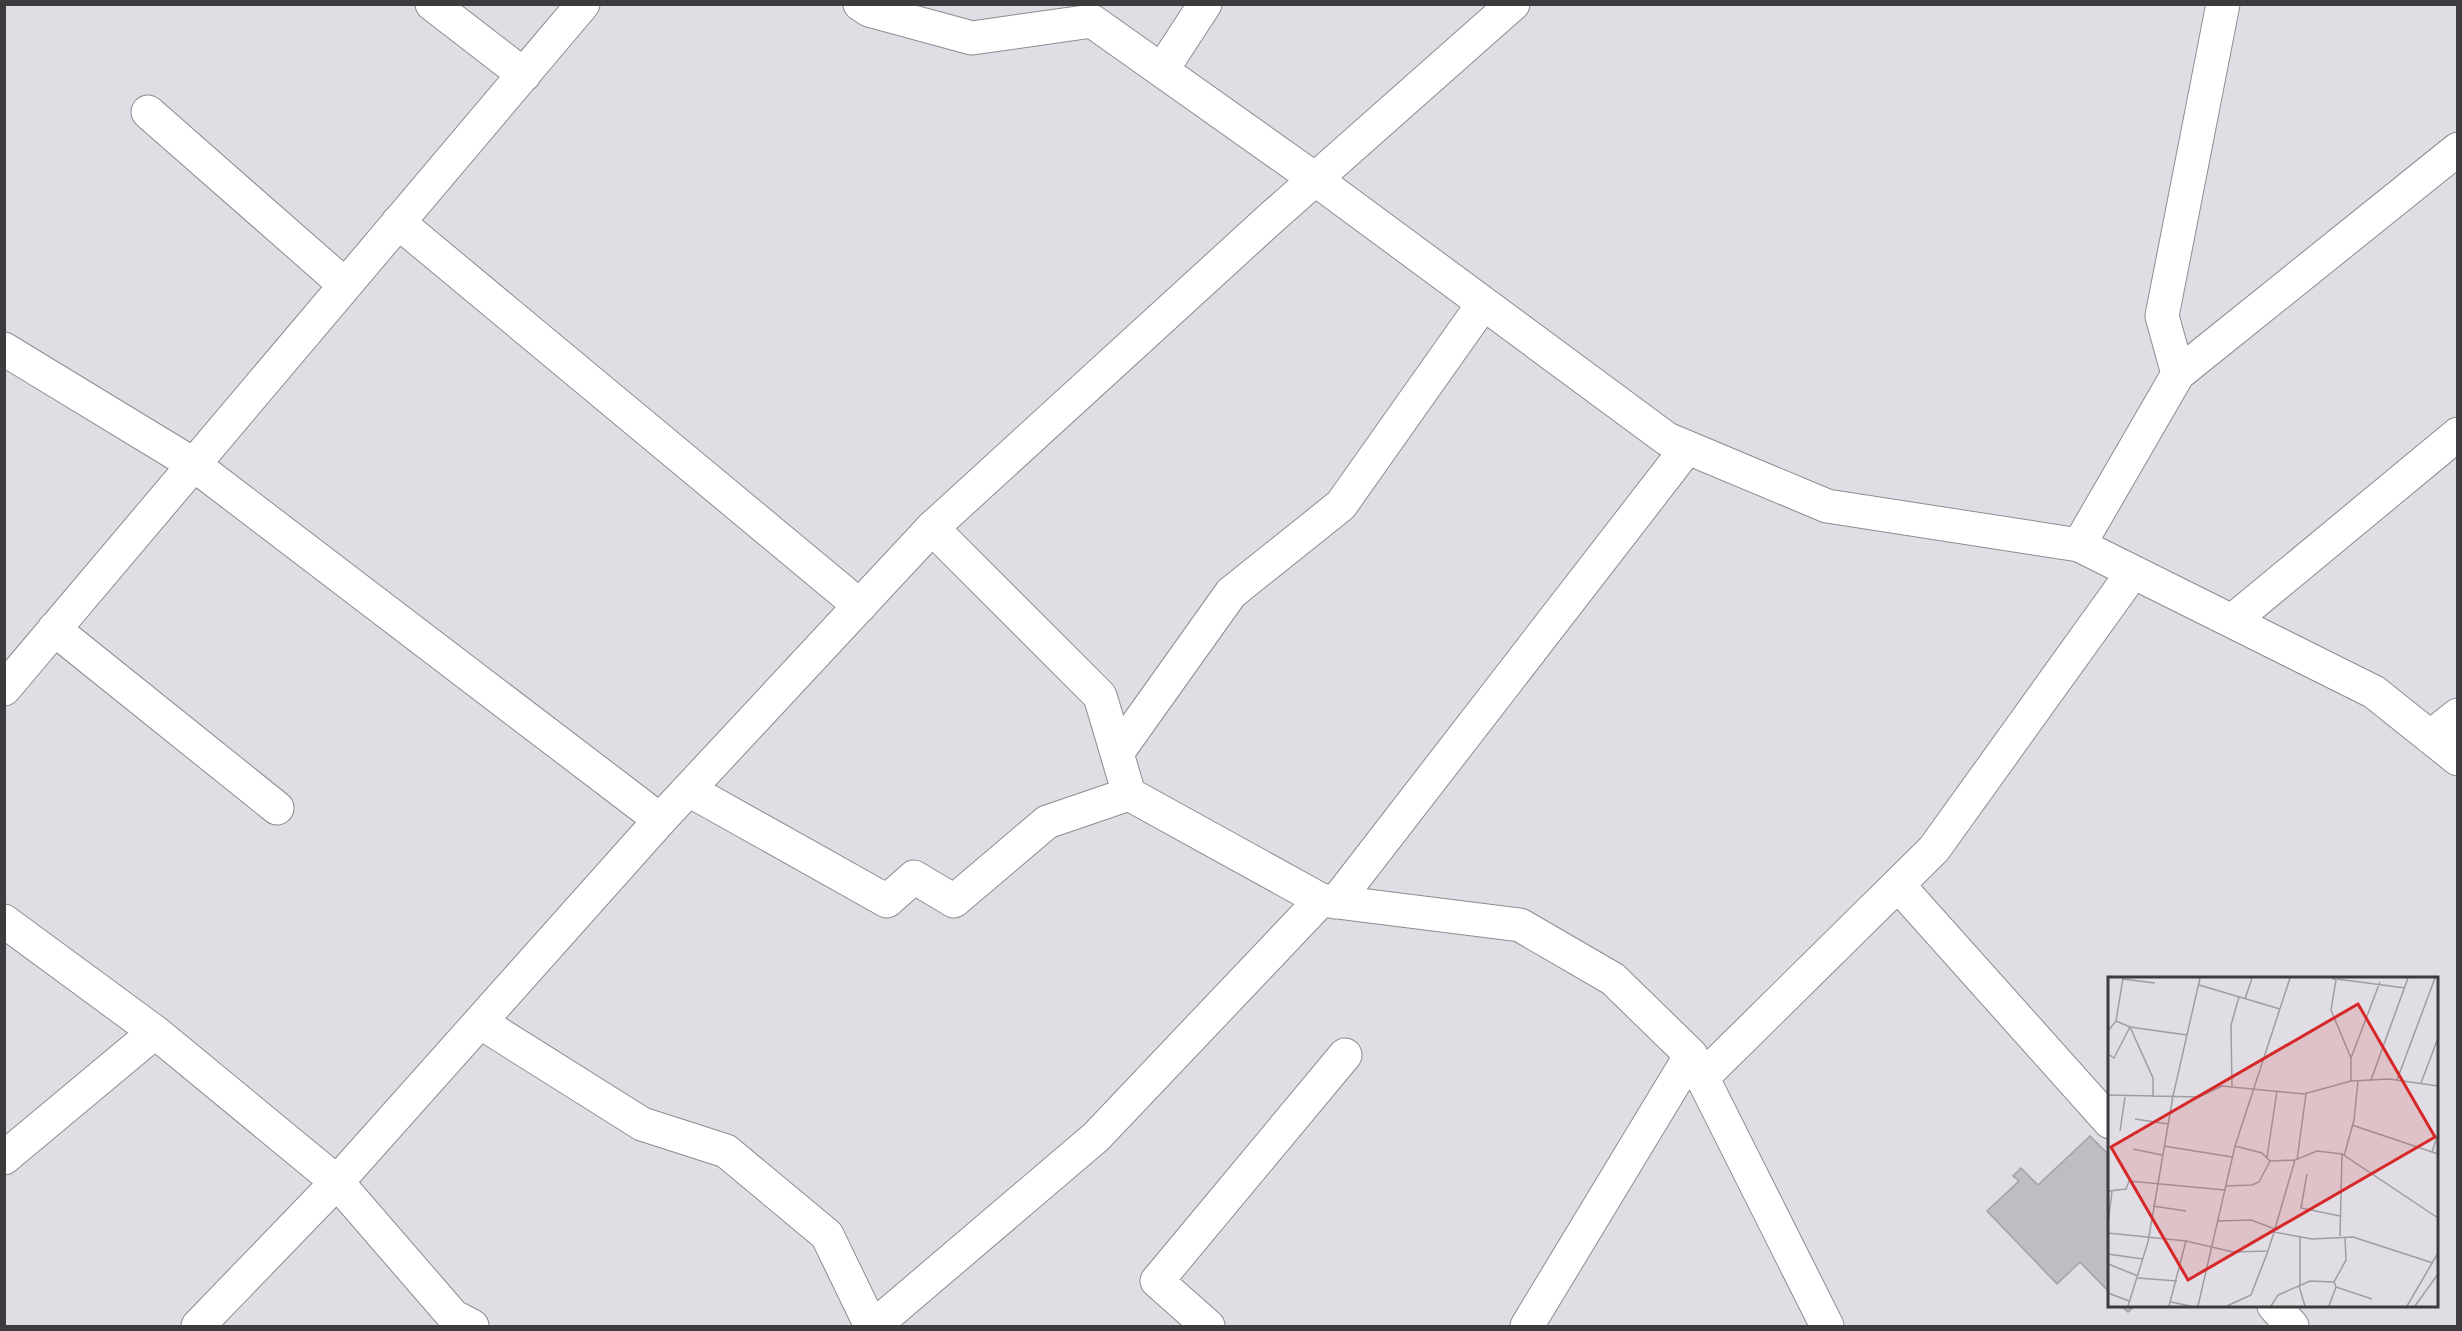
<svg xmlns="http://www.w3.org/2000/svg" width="2462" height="1331" viewBox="0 0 2462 1331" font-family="Literata,serif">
<rect width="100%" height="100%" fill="#e1dde4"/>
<!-- building -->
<path fill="#c0bcc3" stroke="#a4a0a7" stroke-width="1.5" d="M 2090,1136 L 2110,1156 L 2110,1293 L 2080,1262 L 2057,1284 L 1987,1211 L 2019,1181 L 2013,1176 L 2021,1168 L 2038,1185 Z
M 2121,1306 L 2135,1306 L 2128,1312 Z"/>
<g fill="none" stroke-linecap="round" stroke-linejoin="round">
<!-- minor casing -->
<g stroke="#8f8b92" stroke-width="35">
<path id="minor" d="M 432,4 L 524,75
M 860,4 L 869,10 L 972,38 L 1092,21 L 1315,179 L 1667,439 L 1827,506 L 2079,545 L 2374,692 L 2458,759
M 1162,70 L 1205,4
M 148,112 L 345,285
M 398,222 L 860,606
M 4,349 L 193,464 L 660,820
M 2178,374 L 2458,149
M 932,528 L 1100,696 L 1129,794 L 1321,900 L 1520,925 L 1613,979 L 1691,1055 L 1827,1326
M 2079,545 L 2178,374 L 2162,316 L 2223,4
M 2232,621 L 2458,434
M 54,629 L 277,808
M 4,689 L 583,4
M 2430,737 L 2458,715
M 1117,753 L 1231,593 L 1341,505 L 1483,304
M 689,790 L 887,901 L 914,877 L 954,901 L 1047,822 L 1129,794
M 1898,885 L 2110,1122
M 1336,902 L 1687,448
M 4,921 L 155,1032 L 337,1182 L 453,1316 L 472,1326
M 480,1022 L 642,1124 L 726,1151 L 827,1235 L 871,1326
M 1702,1078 L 1934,849 L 2133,572
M 4,1158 L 155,1032
M 2274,1306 L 2292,1326
M 874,1326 L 1096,1137 L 1321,900
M 1208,1326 L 1157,1281 L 1345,1055
M 1527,1326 L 1691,1055"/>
</g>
<!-- major casing -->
<g stroke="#8f8b92" stroke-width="35">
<path id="major" d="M 198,1326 L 337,1182 L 660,820 L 932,528 L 1270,219 L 1513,4"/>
</g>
<!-- minor -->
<use href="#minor" stroke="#fff" stroke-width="33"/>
<!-- major -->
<use href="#major" stroke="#fff" stroke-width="33"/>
</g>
<!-- overview -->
<g transform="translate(2108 977)">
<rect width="330" height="330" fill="#e1dde4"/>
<path fill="none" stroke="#9f9ca2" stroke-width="1.5" d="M 224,1 L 228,3 L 223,33 L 243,81 L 243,104M 15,2 L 47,6M 229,2 L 297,11M 91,8 L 172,32M 137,22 L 144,1M 8,44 L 22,50 L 79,58M 22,50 L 45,101 L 45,120M 0,54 L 8,44 L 15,1M 0,77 L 6,81 L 22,50M 243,81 L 272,5M 263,103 L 300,1M 289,103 L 327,1M 313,106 L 330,61M 124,109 L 123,48 L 131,20M 0,118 L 91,120 L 114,109 L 196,117 L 243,104 L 281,102 L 330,109M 27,142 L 60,147M 244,148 L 330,177M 12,154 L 17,120M 56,169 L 124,180M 127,169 L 154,176 L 162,184 L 187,183 L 209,174 L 234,177 L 330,241M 25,172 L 54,178M 324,175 L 330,157M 236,179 L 246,143 L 250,104M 159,180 L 169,114M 189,183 L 198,117M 199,197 L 193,231 L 232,239M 118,209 L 144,208 L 151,205 L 162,184M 0,214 L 18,212 L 21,204 L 117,213M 45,229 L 78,234M 110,244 L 143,243 L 167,252M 0,247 L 4,214M 166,255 L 187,183M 0,256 L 78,264 L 125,275 L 160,274 L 166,255 L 204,262 L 245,260 L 325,286M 232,259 L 234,177M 192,260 L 192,308M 0,277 L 35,282M 0,287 L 30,299M 30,301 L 69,304M 226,305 L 228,310 L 264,322M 191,309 L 197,329M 0,316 L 21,324M 63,325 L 82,329M 20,329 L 40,265 L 65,119 L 92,1M 61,329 L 78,264M 90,329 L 127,169 L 182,1M 119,329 L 143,318 L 160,274M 163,329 L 170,318 L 202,304 L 226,305 L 238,283 L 237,260M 221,329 L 228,310M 299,329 L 330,276M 307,329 L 330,297"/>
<path fill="#d62828" fill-opacity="0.15" stroke="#d62828" stroke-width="3" d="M 250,27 L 327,160 L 80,303 L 3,170 Z"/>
<rect width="330" height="330" fill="none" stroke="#3d3b3e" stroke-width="3"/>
</g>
<!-- border -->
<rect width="2462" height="1331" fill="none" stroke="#3d3b3e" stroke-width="12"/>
</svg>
